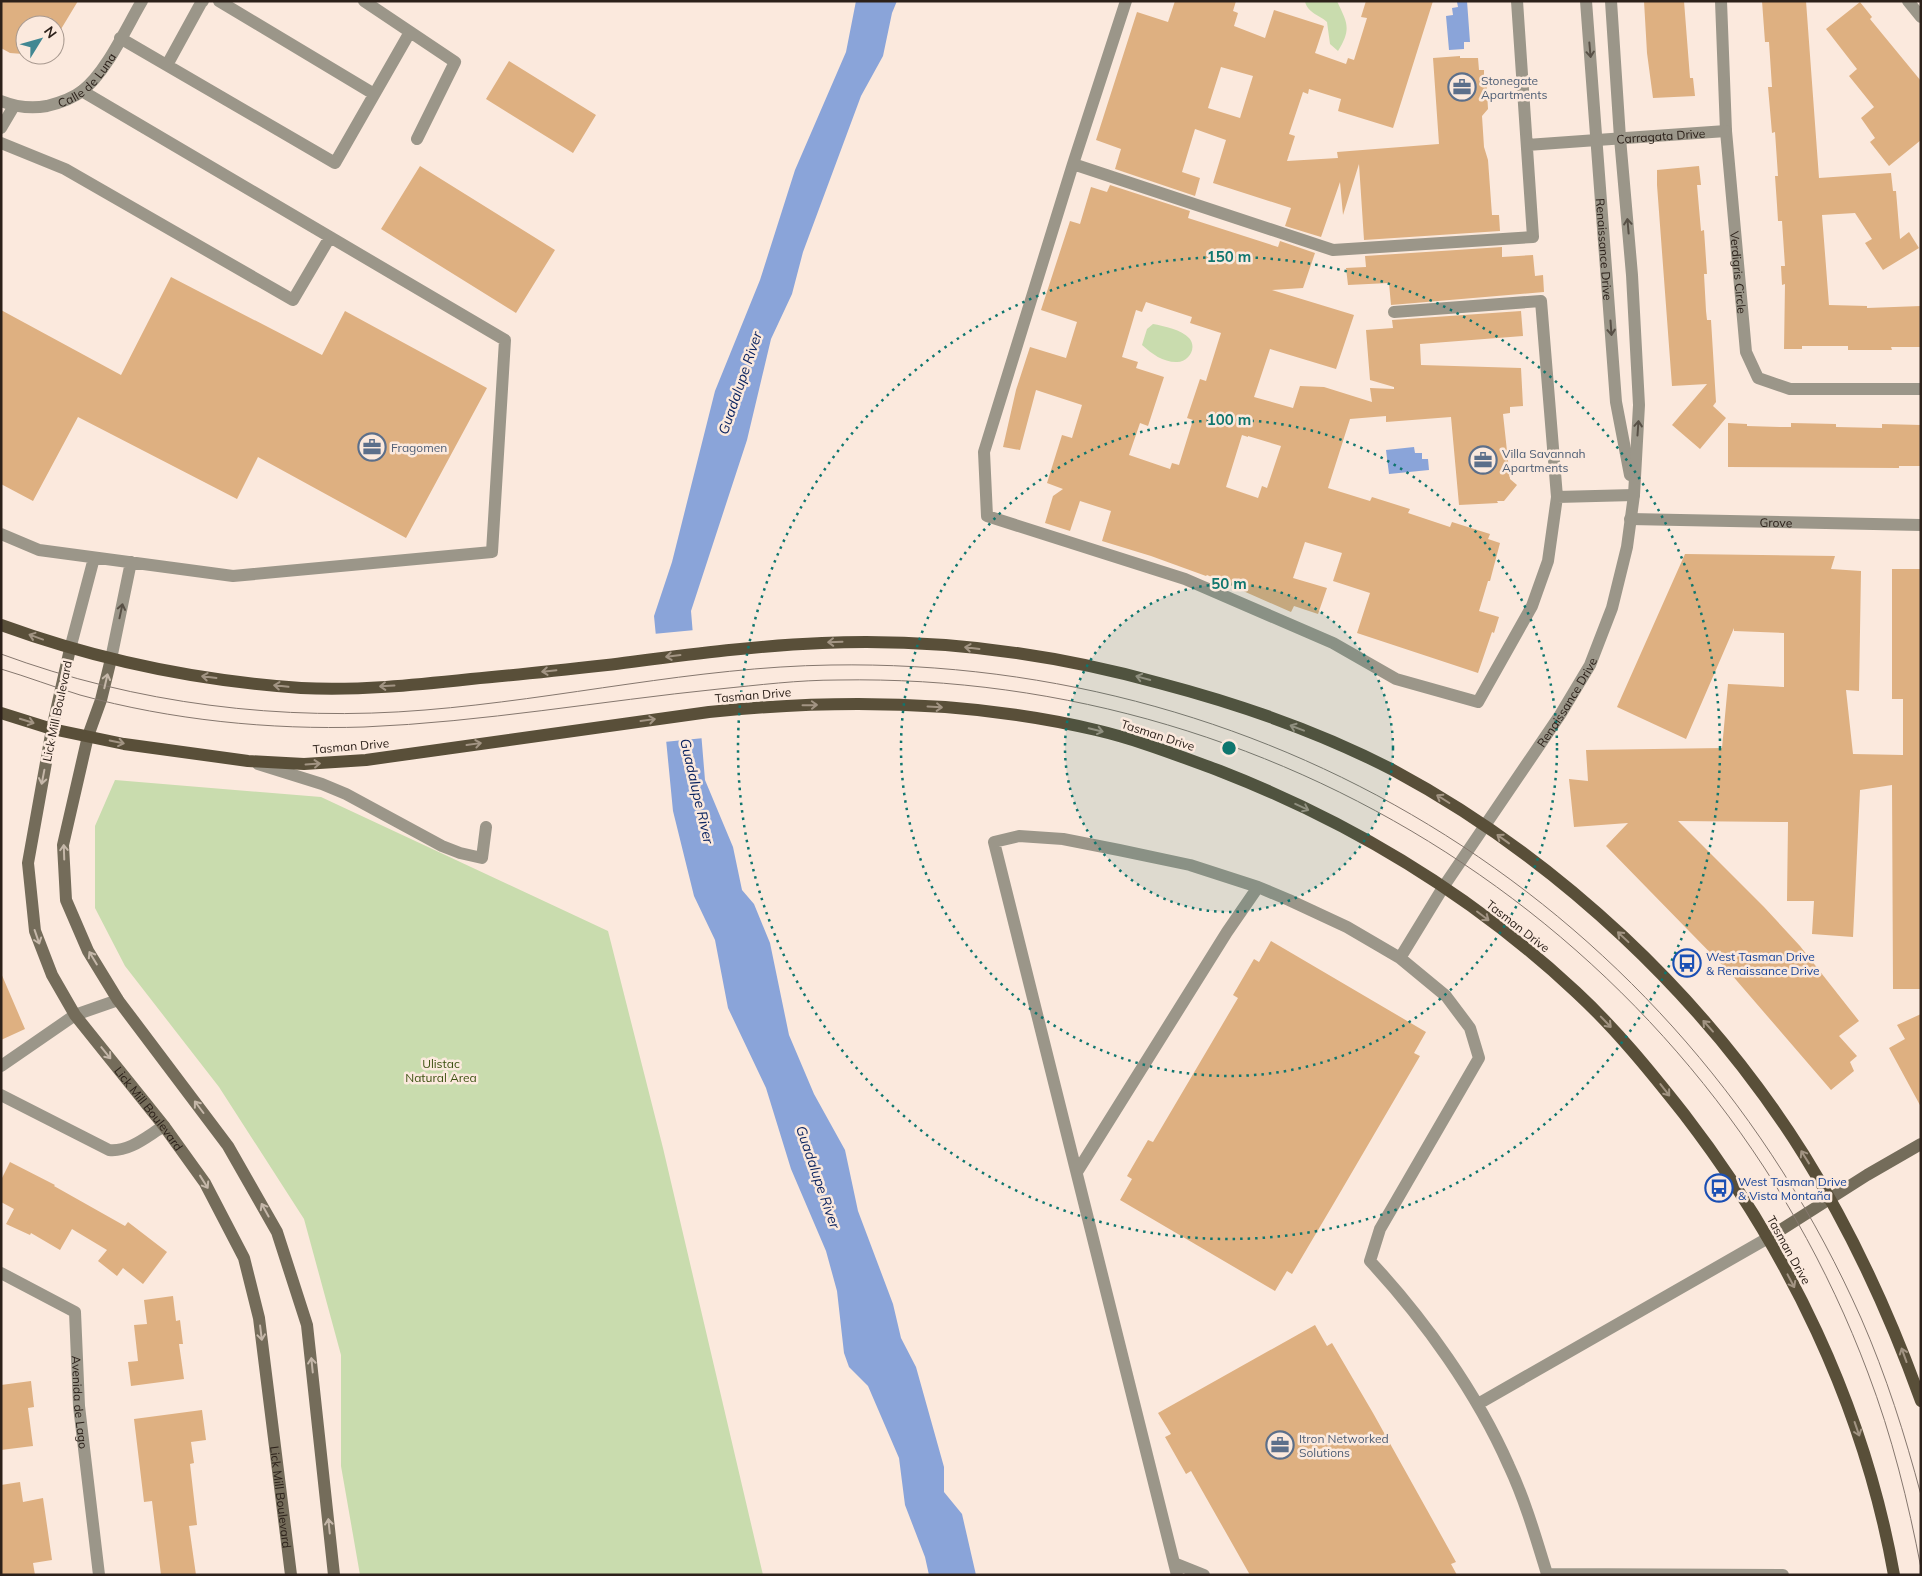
<svg xmlns="http://www.w3.org/2000/svg" width="1922" height="1576" viewBox="0 0 1922 1576" font-family="Mulish,sans-serif">
<rect width="100%" height="100%" fill="#fbe9dd"/>
<!-- green -->
<path fill="#c9dcae" d="M 1305,1 L 1337,1 C 1347,23 1352,28 1338,51 L 1330,44 L 1327,22 C 1320,15 1307,13 1305,1 Z
M 1153,324 C 1164,326 1182,330 1189,338 C 1198,348 1188,363 1176,362 C 1163,362 1152,354 1142,345 L 1147,329 Z
M 115,780 L 321,797 L 608,931 L 663,1148 L 763,1575 L 360,1575 L 341,1466 L 341,1355 L 304,1219 L 219,1087 L 125,966 L 95,908 L 95,826 Z"/>
<!-- water -->
<path fill="#8aa4d9" d="M 856,1 L 897,1 L 892,13 L 883,56 L 861,96 L 803,252 L 792,294 L 771,339 L 747,440 L 691,611 L 705,780 L 733,847 L 742,890 L 754,904 L 770,943 L 789,1035 L 814,1094 L 845,1150 L 858,1211 L 893,1304 L 901,1338 L 916,1367 L 944,1467 L 944,1492 L 962,1514 L 976,1575 L 929,1575 L 925,1557 L 905,1505 L 899,1458 L 868,1386 L 849,1367 L 844,1353 L 837,1291 L 826,1251 L 791,1169 L 766,1088 L 728,1008 L 715,940 L 694,896 L 673,811 L 654,616 L 672,562 L 715,391 L 760,280 L 795,170 L 846,52 Z
M 1467,1 L 1470,42 L 1464,42 L 1464,49 L 1449,50 L 1446,16 L 1453,15 L 1452,8 L 1458,7 L 1457,2 Z
M 1414,447 L 1415,453 L 1422,453 L 1422,459 L 1428,459 L 1429,470 L 1389,474 L 1386,450 Z"/>
<!-- pier -->
<path fill="#fbe9dd" d="M 695,630 L 704,738 L 664,742 L 653,634 Z"/>
<!-- building -->
<path fill="#deb081" fill-rule="evenodd" d="M 1,1 L 78,1 L 55,39 L 55,25 L 25,25 L 25,54 L 23,54 L 10,53 L 1,48 Z
M 1175,1 L 1236,1 L 1233,11 L 1238,13 L 1234,26 L 1265,38 L 1274,10 L 1324,26 L 1315,53 L 1346,64 L 1348,58 L 1354,60 L 1367,18 L 1361,17 L 1366,1 L 1433,1 L 1393,128 L 1338,111 L 1341,99 L 1309,89 L 1308,94 L 1303,92 L 1289,134 L 1295,136 L 1287,161 L 1338,158 L 1337,152 L 1439,144 L 1433,58 L 1460,56 L 1460,58 L 1478,58 L 1479,70 L 1484,70 L 1484,76 L 1486,75 L 1488,109 L 1482,116 L 1484,147 L 1488,160 L 1492,215 L 1499,215 L 1500,231 L 1364,240 L 1359,164 L 1343,215 L 1340,182 L 1321,237 L 1285,226 L 1291,208 L 1213,183 L 1226,140 L 1195,129 L 1182,172 L 1200,178 L 1195,196 L 1115,169 L 1121,149 L 1096,140 L 1137,12 L 1168,22 ZM 1221,67 L 1253,76 L 1240,118 L 1208,108 Z
M 1644,1 L 1684,1 L 1690,78 L 1693,78 L 1695,96 L 1653,98 L 1647,53 Z
M 1762,1 L 1806,1 L 1819,178 L 1891,173 L 1893,191 L 1896,191 L 1900,239 L 1909,232 L 1919,248 L 1883,270 L 1865,243 L 1872,239 L 1855,213 L 1822,215 L 1829,305 L 1867,306 L 1867,308 L 1921,306 L 1921,347 L 1891,347 L 1892,350 L 1848,350 L 1848,346 L 1802,346 L 1802,349 L 1784,349 L 1785,284 L 1782,285 L 1781,266 L 1785,266 L 1782,221 L 1778,221 L 1777,205 L 1775,176 L 1778,176 L 1775,132 L 1772,133 L 1768,87 L 1772,87 L 1769,42 L 1765,42 Z
M 1860,2 L 1872,17 L 1870,19 L 1921,81 L 1921,140 L 1889,166 L 1870,142 L 1875,138 L 1861,118 L 1874,107 L 1849,76 L 1857,69 L 1826,29 Z
M 509,61 L 596,115 L 573,153 L 486,99 Z
M 420,166 L 555,250 L 516,313 L 381,229 Z
M 1699,166 L 1701,185 L 1697,185 L 1701,231 L 1704,230 L 1707,274 L 1704,274 L 1706,311 L 1707,320 L 1711,320 L 1716,402 L 1713,406 L 1726,418 L 1700,449 L 1672,425 L 1707,384 L 1672,386 L 1657,185 L 1657,170 Z
M 1110,185 L 1190,211 L 1188,218 L 1278,247 L 1280,241 L 1315,253 L 1303,288 L 1272,290 L 1354,315 L 1336,369 L 1270,349 L 1254,397 L 1293,408 L 1300,386 L 1324,387 L 1372,402 L 1370,388 L 1394,389 L 1394,387 L 1370,380 L 1366,330 L 1393,328 L 1392,320 L 1521,311 L 1523,336 L 1420,344 L 1421,365 L 1521,368 L 1523,406 L 1510,407 L 1510,413 L 1503,414 L 1510,479 L 1517,485 L 1504,501 L 1497,501 L 1498,503 L 1459,505 L 1451,417 L 1386,422 L 1386,416 L 1350,419 L 1328,488 L 1370,501 L 1372,497 L 1410,509 L 1408,513 L 1450,527 L 1452,522 L 1490,534 L 1488,539 L 1500,543 L 1490,581 L 1488,581 L 1479,611 L 1499,617 L 1494,633 L 1492,632 L 1478,673 L 1357,633 L 1370,593 L 1333,581 L 1342,553 L 1305,542 L 1293,578 L 1327,588 L 1318,614 L 1294,606 L 1291,612 L 1207,575 L 1206,576 L 1151,556 L 1102,541 L 1111,511 L 1080,501 L 1070,531 L 1045,523 L 1053,496 L 1063,489 L 1047,483 L 1062,435 L 1072,438 L 1082,405 L 1036,390 L 1020,450 L 1003,447 L 1016,390 L 1030,347 L 1066,358 L 1077,322 L 1041,310 L 1070,221 L 1080,224 L 1091,187 L 1107,192 ZM 1146,302 L 1192,317 L 1190,323 L 1221,333 L 1206,381 L 1200,379 L 1187,418 L 1193,420 L 1179,465 L 1172,463 L 1170,469 L 1129,455 L 1140,423 L 1148,426 L 1164,377 L 1136,368 L 1138,362 L 1122,357 L 1136,310 L 1142,312 ZM 1242,435 L 1248,437 L 1248,436 L 1281,446 L 1267,488 L 1262,486 L 1258,498 L 1226,487 Z
M 1502,247 L 1502,257 L 1533,255 L 1535,276 L 1543,275 L 1544,292 L 1391,305 L 1389,283 L 1348,285 L 1346,268 L 1366,267 L 1365,256 Z
M 171,277 L 322,355 L 345,311 L 487,388 L 406,538 L 258,457 L 237,499 L 78,417 L 33,501 L 1,484 L 1,310 L 121,375 Z
M 1728,423 L 1747,424 L 1747,426 L 1782,427 L 1791,427 L 1791,423 L 1836,424 L 1836,427 L 1882,428 L 1882,424 L 1921,425 L 1921,466 L 1899,466 L 1899,468 L 1728,467 Z
M 1685,554 L 1835,556 L 1831,569 L 1861,571 L 1859,691 L 1846,690 L 1853,754 L 1903,755 L 1903,699 L 1892,699 L 1892,569 L 1921,569 L 1921,989 L 1893,989 L 1892,785 L 1860,790 L 1853,937 L 1812,934 L 1814,901 L 1787,901 L 1788,822 L 1678,821 L 1764,907 L 1800,946 L 1859,1021 L 1839,1036 L 1857,1056 L 1850,1062 L 1854,1071 L 1831,1090 L 1731,974 L 1606,846 L 1628,823 L 1574,827 L 1569,779 L 1588,781 L 1586,750 L 1722,748 L 1728,684 L 1784,687 L 1784,633 L 1734,631 L 1734,628 L 1686,739 L 1617,707 Z
M 1271,941 L 1426,1032 L 1414,1053 L 1420,1056 L 1334,1203 L 1292,1274 L 1287,1271 L 1275,1291 L 1120,1200 L 1132,1179 L 1127,1176 L 1148,1140 L 1153,1142 L 1238,998 L 1233,995 L 1254,959 L 1259,962 Z
M 1,973 L 25,1029 L 1,1040 Z
M 1921,1014 L 1921,1107 L 1889,1048 L 1905,1039 L 1897,1025 Z
M 10,1162 L 55,1185 L 54,1186 L 125,1226 L 128,1222 L 167,1252 L 143,1284 L 123,1268 L 117,1276 L 98,1261 L 107,1250 L 72,1229 L 60,1250 L 31,1233 L 30,1235 L 6,1224 L 14,1209 L 1,1202 L 1,1180 Z
M 173,1296 L 176,1321 L 180,1320 L 183,1344 L 179,1344 L 184,1379 L 131,1386 L 128,1362 L 138,1361 L 134,1325 L 147,1324 L 144,1300 Z
M 1315,1325 L 1327,1346 L 1332,1343 L 1373,1413 L 1456,1562 L 1451,1564 L 1457,1575 L 1250,1575 L 1191,1471 L 1186,1474 L 1165,1437 L 1171,1434 L 1158,1413 Z
M 31,1381 L 34,1407 L 28,1408 L 33,1446 L 1,1450 L 1,1385 Z
M 202,1410 L 206,1440 L 191,1442 L 194,1463 L 190,1464 L 197,1525 L 189,1526 L 196,1575 L 161,1575 L 152,1501 L 144,1502 L 134,1419 Z
M 20,1482 L 23,1502 L 43,1498 L 52,1560 L 33,1563 L 35,1575 L 1,1575 L 1,1485 Z"/>
<g fill="none" stroke-linecap="round" stroke-linejoin="round">
<!-- service -->
<path stroke="#9b9689" stroke-width="12" d="M 219,1 L 374,94
M 364,1 L 455,62 L 417,139
M 1126,1 L 1073,164 L 1333,250 L 1533,237 L 1517,1
M 120,38 L 335,163 L 410,32
M 167,65 L 201,3 L 203,1
M 1,128 L 14,106
M 1,143 L 65,169 L 293,300 L 330,237
M 1527,145 L 1597,140
M 1073,164 L 984,452 L 987,516 L 1185,579 L 1333,643 L 1396,679 L 1478,702 L 1532,606 L 1548,561 L 1557,497 L 1541,301 L 1394,312
M 1557,497 L 1634,495
M 1,534 L 39,550 L 233,576 L 492,552 L 505,340 L 82,91
M 70,649 L 94,558
M 111,659 L 131,562
M 258,764 L 322,784 L 346,794 L 442,846 L 460,853 L 482,858 L 486,827
M 1400,958 L 1444,886
M 1,1066 L 75,1015 L 118,1000
M 1,1095 L 109,1150 C 130,1152 147,1136 164,1126
M 1077,1172 L 1227,932 L 1258,887
M 1478,1404 L 1768,1238
M 1174,1563 L 1204,1575
M 1177,1575 L 994,842 L 1019,836 L 1063,839 L 1119,850 L 1190,865 L 1258,887 L 1289,900 L 1347,927 L 1400,958 L 1446,996 L 1470,1028 L 1479,1058 L 1380,1229 L 1370,1261 C 1424,1319 1477,1393 1509,1466 C 1525,1500 1536,1538 1547,1574 L 1783,1575"/>
<!-- minor -->
<g stroke="#9b9689" stroke-width="12">
<path id="s1" d="M 1721,1 L 1726,131 L 1746,352 L 1758,378 L 1790,389 L 1921,389"/>
<path d="M 1908,1 L 1921,17"/>
<path id="s2" d="M 1,101 C 16,107 31,109 47,106 C 59,103 72,99 82,91 C 106,73 126,28 142,1"/>
<path id="s3" d="M 1597,140 L 1726,131"/>
<path id="s4" d="M 1630,519 L 1921,525"/>
<path id="s5" d="M 1,1273 L 75,1312 L 79,1406 L 99,1575"/>
</g>
<!-- tertiary -->
<g stroke="#9b9689" stroke-width="12">
<path id="s6" d="M 1586,1 L 1616,402 L 1630,475"/>
<path id="s7" d="M 1444,886 L 1560,715 L 1590,665 L 1612,608 L 1627,547 L 1634,495 L 1639,405 L 1632,275 L 1620,138 L 1611,1"/>
</g>
<!-- secondary -->
<g stroke="#746c5a" stroke-width="12">
<path id="s8" d="M 70,649 L 52,729 L 28,863 L 35,931 L 52,975 L 75,1015 L 164,1126 L 205,1183 L 244,1258 L 259,1318 L 291,1575"/>
<path d="M 111,659 L 101,700 L 88,736 L 63,845 L 66,900 L 88,951 L 118,1000 L 228,1146 L 277,1232 L 307,1325 L 334,1575"/>
<path d="M 1768,1238 L 1867,1175 L 1921,1144"/>
</g>
<!-- primary -->
<path stroke="#594f39" stroke-width="12" d="M 1,625 C 97,660 199,681 301,688 C 357,691 415,685 471,679 C 516,675 562,670 607,665 C 678,656 749,646 822,643 C 935,638 1050,653 1159,683 C 1239,704 1320,732 1393,770 C 1557,858 1705,997 1804,1155 C 1852,1232 1890,1315 1921,1401
M 1,713 L 52,729 L 124,744 L 248,761 L 304,764 L 366,760 L 709,712 C 837,699 970,700 1096,730 C 1139,740 1179,756 1220,771 C 1351,822 1473,896 1576,992 C 1616,1029 1650,1071 1684,1114 C 1788,1249 1864,1406 1894,1575"/>
<!-- tram -->
<path stroke="#85776e" stroke-width="1" d="M 1,654 C 136,704 282,722 425,710 C 561,699 695,667 831,665 C 1278,658 1679,908 1861,1318 C 1886,1375 1905,1435 1921,1495
M 1,669 C 28,677 54,687 80,695 C 171,720 270,730 364,727 C 483,722 601,701 719,689 C 759,685 798,680 838,680 C 1291,672 1708,946 1868,1373 C 1892,1436 1908,1501 1921,1568"/>
</g>
<!-- one-way arrows -->
<defs><path id="oneway-shaft" d="M-6 0H5M1.5-3L5.5 0L1.5 3" fill="none" stroke-width="1.6" stroke-linecap="round" stroke-linejoin="round" transform="scale(1.25)"/></defs>
<g stroke="#585046">
<use href="#oneway-shaft" transform="translate(1590 50) rotate(85)"/>
<use href="#oneway-shaft" transform="translate(1628 226) rotate(-95)"/>
<use href="#oneway-shaft" transform="translate(1611 328) rotate(86)"/>
<use href="#oneway-shaft" transform="translate(1638 428) rotate(-86)"/>
<use href="#oneway-shaft" transform="translate(121 611) rotate(-78)"/>
</g>
<g stroke="#a29483">
<use href="#oneway-shaft" transform="translate(36 637) rotate(-160)"/>
<use href="#oneway-shaft" transform="translate(835 642) rotate(178)"/>
<use href="#oneway-shaft" transform="translate(972 648) rotate(-173)"/>
<use href="#oneway-shaft" transform="translate(673 656) rotate(173)"/>
<use href="#oneway-shaft" transform="translate(549 671) rotate(174)"/>
<use href="#oneway-shaft" transform="translate(209 677) rotate(-173)"/>
<use href="#oneway-shaft" transform="translate(1143 678) rotate(-165)"/>
<use href="#oneway-shaft" transform="translate(281 686) rotate(-174)"/>
<use href="#oneway-shaft" transform="translate(387 686) rotate(177)"/>
<use href="#oneway-shaft" transform="translate(810 705) rotate(-1)"/>
<use href="#oneway-shaft" transform="translate(935 707) rotate(3)"/>
<use href="#oneway-shaft" transform="translate(648 720) rotate(-8)"/>
<use href="#oneway-shaft" transform="translate(27 721) rotate(17)"/>
<use href="#oneway-shaft" transform="translate(1297 728) rotate(-159)"/>
<use href="#oneway-shaft" transform="translate(1096 730) rotate(13)"/>
<use href="#oneway-shaft" transform="translate(117 742) rotate(12)"/>
<use href="#oneway-shaft" transform="translate(474 744) rotate(-8)"/>
<use href="#oneway-shaft" transform="translate(313 764) rotate(-4)"/>
<use href="#oneway-shaft" transform="translate(1443 799) rotate(-148)"/>
<use href="#oneway-shaft" transform="translate(1302 807) rotate(25)"/>
<use href="#oneway-shaft" transform="translate(1503 839) rotate(-144)"/>
<use href="#oneway-shaft" transform="translate(1483 916) rotate(37)"/>
<use href="#oneway-shaft" transform="translate(1623 937) rotate(-137)"/>
<use href="#oneway-shaft" transform="translate(1606 1022) rotate(46)"/>
<use href="#oneway-shaft" transform="translate(1708 1026) rotate(-132)"/>
<use href="#oneway-shaft" transform="translate(1665 1090) rotate(52)"/>
<use href="#oneway-shaft" transform="translate(1805 1157) rotate(-122)"/>
<use href="#oneway-shaft" transform="translate(1791 1281) rotate(62)"/>
<use href="#oneway-shaft" transform="translate(1904 1355) rotate(-110)"/>
<use href="#oneway-shaft" transform="translate(1857 1429) rotate(71)"/>
</g>
<g stroke="#c5b7a9">
<use href="#oneway-shaft" transform="translate(106 681) rotate(-77)"/>
<use href="#oneway-shaft" transform="translate(43 777) rotate(101)"/>
<use href="#oneway-shaft" transform="translate(64 852) rotate(-92)"/>
<use href="#oneway-shaft" transform="translate(37 937) rotate(71)"/>
<use href="#oneway-shaft" transform="translate(93 958) rotate(-121)"/>
<use href="#oneway-shaft" transform="translate(106 1053) rotate(51)"/>
<use href="#oneway-shaft" transform="translate(199 1107) rotate(-127)"/>
<use href="#oneway-shaft" transform="translate(204 1182) rotate(58)"/>
<use href="#oneway-shaft" transform="translate(265 1210) rotate(-119)"/>
<use href="#oneway-shaft" transform="translate(261 1333) rotate(83)"/>
<use href="#oneway-shaft" transform="translate(312 1365) rotate(-96)"/>
<use href="#oneway-shaft" transform="translate(329 1526) rotate(-96)"/>
</g>
<!-- distance rings -->
<circle cx="1229" cy="748" r="164" fill="#0f766e" fill-opacity=".12"/>
<g fill="none" stroke="#0f766e" stroke-width="2.5" stroke-dasharray="2.5 5">
<circle cx="1229" cy="748" r="164"/>
<circle cx="1229" cy="748" r="328"/>
<circle cx="1229" cy="748" r="491"/>
</g>
<!-- icons -->
<defs>
<g id="office-ring" transform="scale(1.4375)"><circle r="9.5" fill="#fbe9dd" stroke="#5c6f8a" stroke-width="1.5"/><path d="M-6-3h4V-5.5h4V-3h4V5H-6ZM-1-4.5V-3h2v-1.5ZM-6 0V1H6V0Z" fill="#5c6f8a"/></g>
<g id="bus-ring" transform="scale(1.4375)"><circle r="9.5" fill="#fbe9dd" stroke="#1a4fb4" stroke-width="1.5"/><path d="M-5-6H5V4H4V6H2V4H-2V6H-4V4H-5ZM-3.5-4V0h7V-4ZM-3.5 1.2v1.5H-2V1.2ZM2 1.2v1.5H3.5V1.2Z" fill="#1a4fb4"/></g>
</defs>
<g fill-rule="evenodd">
<use href="#office-ring" x="1462" y="87"/>
<use href="#office-ring" x="372" y="447"/>
<use href="#office-ring" x="1483" y="460"/>
<use href="#bus-ring" x="1687" y="963"/>
<use href="#bus-ring" x="1719" y="1188"/>
<use href="#office-ring" x="1280" y="1445"/>
</g>
<g text-anchor="middle" dominant-baseline="central" stroke-width="5" stroke-linejoin="round" paint-order="stroke">
<!-- street labels -->
<g font-size="12" fill="#2c211a" stroke="#fbe9dd">
<text stroke="none"><textPath href="#s2" startOffset="96">Calle de Luna</textPath></text>
<text stroke="none"><textPath href="#s3" startOffset="64">Carragata Drive</textPath></text>
<text stroke="none"><textPath href="#s6" startOffset="249">Renaissance Drive</textPath></text>
<text stroke="none"><textPath href="#s1" startOffset="272">Verdigris Circle</textPath></text>
<text stroke="none"><textPath href="#s4" startOffset="146">Grove</textPath></text>
<text transform="translate(753 695) rotate(-5)">Tasman Drive</text>
<text stroke="none"><textPath href="#s7" startOffset="221">Renaissance Drive</textPath></text>
<text transform="translate(57 711) rotate(-78)">Lick Mill Boulevard</text>
<text transform="translate(1158 735) rotate(18)">Tasman Drive</text>
<text transform="translate(351 746) rotate(-5)">Tasman Drive</text>
<text transform="translate(1518 926) rotate(38)">Tasman Drive</text>
<text stroke="none"><textPath href="#s8" startOffset="499">Lick Mill Boulevard</textPath></text>
<text transform="translate(1789 1250) rotate(61)">Tasman Drive</text>
<text stroke="none"><textPath href="#s5" startOffset="174">Avenida de Lago</textPath></text>
<text stroke="none"><textPath href="#s8" startOffset="919">Lick Mill Boulevard</textPath></text>
</g>
<!-- service labels -->
<g font-size="12" fill="#4e5e75" stroke="#fbe9dd" text-anchor="start">
<text x="1481" y="80">Stonegate<tspan x="1481" dy="14">Apartments</tspan></text>
<text x="391" y="447">Fragomen</text>
<text x="1502" y="453">Villa Savannah<tspan x="1502" dy="14">Apartments</tspan></text>
<text x="1299" y="1438">Itron Networked<tspan x="1299" dy="14">Solutions</tspan></text>
</g>
<!-- transit labels -->
<g font-size="12" fill="#164399" stroke="#fbe9dd" text-anchor="start">
<text x="1706" y="956">West Tasman Drive<tspan x="1706" dy="14">&amp; Renaissance Drive</tspan></text>
<text x="1738" y="1181">West Tasman Drive<tspan x="1738" dy="14">&amp; Vista Montaña</tspan></text>
</g>
<!-- park labels -->
<g font-size="12" fill="#3c5011" stroke="#fbe9dd">
<text x="441" y="1063">Ulistac<tspan x="441" dy="14">Natural Area</tspan></text>
</g>
<!-- water labels -->
<g font-size="14" font-style="italic" fill="#0a2360" stroke="#fbe9dd">
<text transform="translate(740 383) rotate(-71)">Guadalupe River</text>
<text transform="translate(697 791) rotate(77)">Guadalupe River</text>
<text transform="translate(818 1177) rotate(71)">Guadalupe River</text>
</g>
</g>
<circle cx="1229" cy="748" r="8" fill="#0f766e" stroke="#fbe9dd" stroke-width="2.5"/>
<g font-size="15" text-anchor="middle" font-weight="bold" fill="#0f766e" stroke="#fbe9dd" stroke-width="5" stroke-linejoin="round" paint-order="stroke">
<text x="1229" y="262">150 m</text>
<text x="1229" y="425">100 m</text>
<text x="1229" y="589">50 m</text>
</g>
<!-- border -->
<rect width="1922" height="1576" fill="none" stroke="#2c211a" stroke-width="5"/>
<!-- north arrow -->
<g transform="translate(40 40) rotate(53)"><circle r="24" fill="#fbe9dd" stroke="#a8998f"/>
<path d="M0-4L9 19L0 12L-9 19Z" fill="#418792"/>
<text y="-8" font-size="14" font-weight="bold" text-anchor="middle" fill="#2c211a">N</text>
</g>
</svg>
